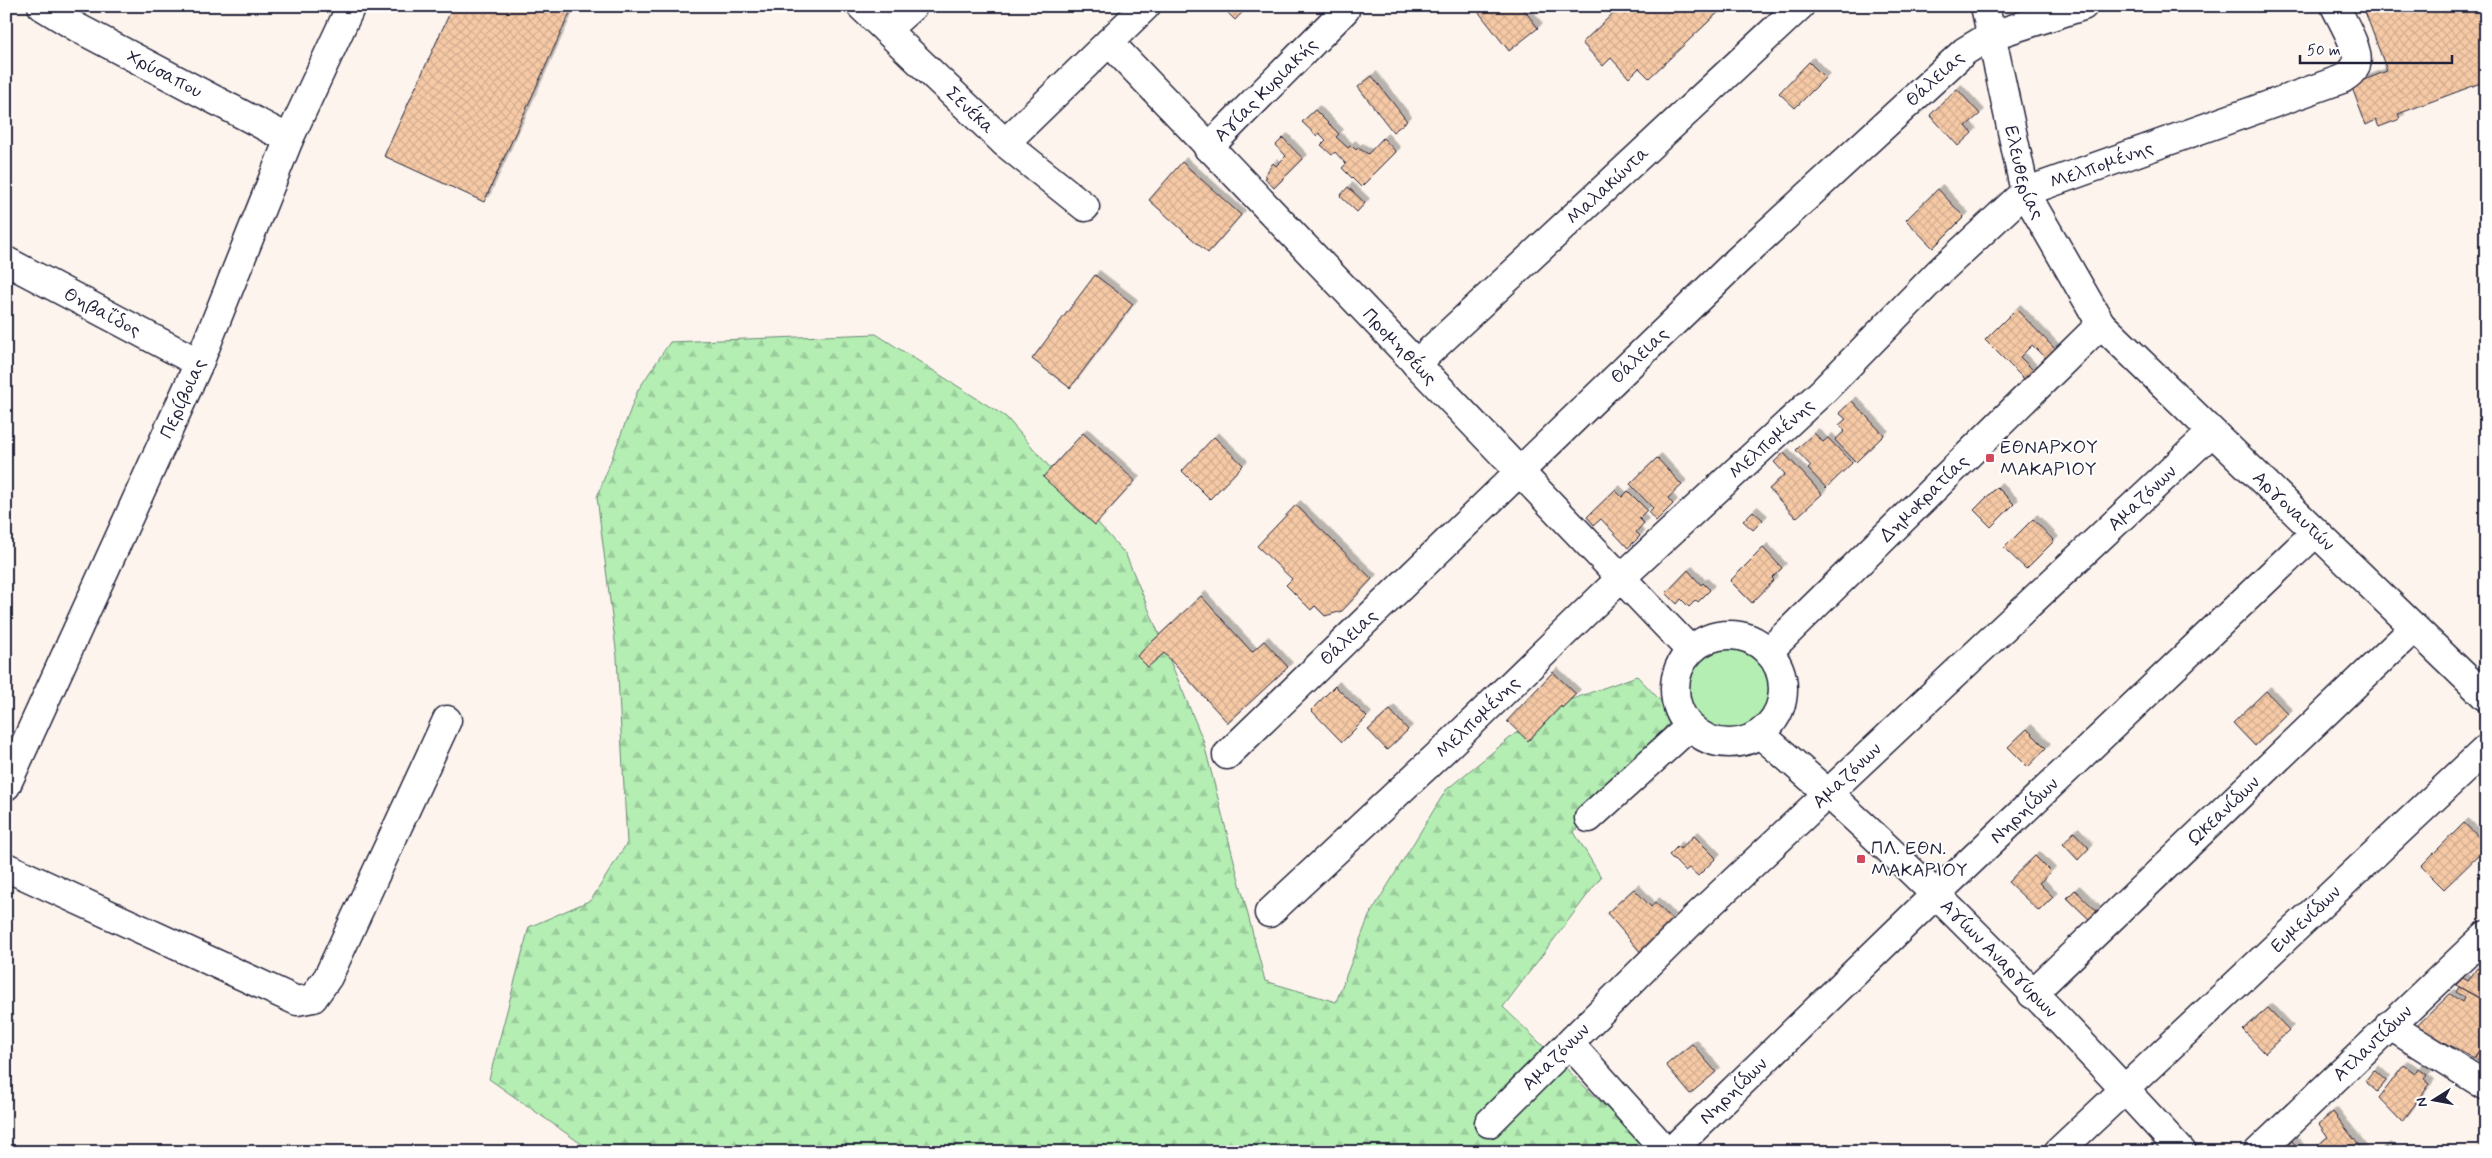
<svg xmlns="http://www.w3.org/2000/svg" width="2492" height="1158" viewBox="0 0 2492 1158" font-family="Mynerve,sans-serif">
<defs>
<pattern id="forest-firs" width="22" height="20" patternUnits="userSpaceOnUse" patternTransform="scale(1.25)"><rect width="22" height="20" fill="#b4eeb3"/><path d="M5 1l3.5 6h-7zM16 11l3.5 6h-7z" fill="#9acc9b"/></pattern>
<pattern id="building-cross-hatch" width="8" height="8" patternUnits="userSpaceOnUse" patternTransform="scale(1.25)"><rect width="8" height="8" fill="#f7caa6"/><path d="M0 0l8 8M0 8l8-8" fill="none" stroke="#d3ad90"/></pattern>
<filter id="shadow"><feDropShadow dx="4.5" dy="-4.5" stdDeviation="0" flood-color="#0004"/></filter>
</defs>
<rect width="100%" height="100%" fill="#fdf4ed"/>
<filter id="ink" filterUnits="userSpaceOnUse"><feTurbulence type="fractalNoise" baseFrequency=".02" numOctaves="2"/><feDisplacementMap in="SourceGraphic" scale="10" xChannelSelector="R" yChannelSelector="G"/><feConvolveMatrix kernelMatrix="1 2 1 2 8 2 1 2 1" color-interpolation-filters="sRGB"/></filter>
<g filter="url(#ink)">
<!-- green -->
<path fill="#b4eeb3" stroke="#6b8877" d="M1686 690a42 42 0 1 1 84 0a42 42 0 1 1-84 0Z"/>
<!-- forest -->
<path fill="url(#forest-firs)" stroke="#6b8877" d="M 876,334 L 1006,417 L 1126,555 L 1203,740 L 1265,981 L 1336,1002 L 1369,916 L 1446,790 L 1537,716 L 1564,702 L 1637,676 L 1675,716 L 1574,832 L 1601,877 L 1503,1007 L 1652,1152 L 957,1152 L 944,1149 L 944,1152 L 593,1152 L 489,1079 L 529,927 L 591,900 L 627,843 L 617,657 L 597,497 L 638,390 L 670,342 Z"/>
<!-- building -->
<path fill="url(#building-cross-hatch)" stroke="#22223b" filter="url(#shadow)" d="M 453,6 L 573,6 L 484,202 L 384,156 Z
M 1221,6 L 1248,6 L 1235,20 Z
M 1474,6 L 1521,6 L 1538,28 L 1509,51 Z
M 1621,6 L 1725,6 L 1649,78 L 1639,68 L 1629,78 L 1611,58 L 1603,66 L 1582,43 Z
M 2363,6 L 2476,6 L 2485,31 L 2482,35 L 2486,44 L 2486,81 L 2398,114 L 2400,119 L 2379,127 L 2376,120 L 2366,125 L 2351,85 L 2387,71 Z
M 1809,62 L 1825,78 L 1795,108 L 1779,93 Z
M 1372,76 L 1407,121 L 1393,132 L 1358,87 Z
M 1957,89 L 1980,114 L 1966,126 L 1972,133 L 1958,146 L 1930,115 Z
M 1315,110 L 1339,134 L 1336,137 L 1348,148 L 1351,145 L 1356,150 L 1358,148 L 1368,154 L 1383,138 L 1396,152 L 1361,187 L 1342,168 L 1346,164 L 1335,152 L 1332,155 L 1321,145 L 1326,140 L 1319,133 L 1317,136 L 1302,122 Z
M 1283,138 L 1303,159 L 1274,188 L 1265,178 L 1267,177 L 1265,175 L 1273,163 L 1276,166 L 1286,156 L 1276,145 Z
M 1182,162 L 1241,215 L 1208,253 L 1149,200 Z
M 1348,187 L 1365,203 L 1357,212 L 1340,196 Z
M 1938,189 L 1964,217 L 1933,248 L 1906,220 Z
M 1095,275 L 1133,304 L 1070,388 L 1032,359 Z
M 2016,309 L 2057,351 L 2047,360 L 2032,345 L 2020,357 L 2034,371 L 2025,380 L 1985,340 Z
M 1852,401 L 1884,435 L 1856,462 L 1835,440 L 1845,431 L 1839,425 L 1846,419 L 1839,413 Z
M 1083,433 L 1135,481 L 1095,525 L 1043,477 Z
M 1814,433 L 1823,442 L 1828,438 L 1852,463 L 1826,488 L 1808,469 L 1811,466 L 1796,450 Z
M 1214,437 L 1243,465 L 1210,499 L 1182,471 Z
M 1784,453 L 1822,494 L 1796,518 L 1769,489 L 1785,474 L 1774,462 Z
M 1657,458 L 1682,485 L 1668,498 L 1673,504 L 1656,521 L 1648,512 L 1653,508 L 1630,484 Z
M 1997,487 L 2014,504 L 1991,527 L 1974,510 Z
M 1615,490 L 1622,497 L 1628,491 L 1647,510 L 1639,518 L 1644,523 L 1636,532 L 1640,536 L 1628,548 L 1601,519 L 1594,525 L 1587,517 Z
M 1296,505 L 1372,579 L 1342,611 L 1325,616 L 1315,606 L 1311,610 L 1286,585 L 1292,579 L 1257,546 Z
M 1753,511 L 1763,520 L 1753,530 L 1743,521 Z
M 2033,519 L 2054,541 L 2026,569 L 2004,548 Z
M 1763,548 L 1782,568 L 1772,578 L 1774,580 L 1752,603 L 1730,581 Z
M 1688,570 L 1701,585 L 1703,583 L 1710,590 L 1698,602 L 1696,600 L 1689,607 L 1681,599 L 1677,604 L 1666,593 Z
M 1201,596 L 1252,652 L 1264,641 L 1288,667 L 1228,723 L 1164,653 L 1148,667 L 1137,656 Z
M 1553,672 L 1576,694 L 1562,708 L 1561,706 L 1528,741 L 1507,721 Z
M 1335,686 L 1367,717 L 1342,742 L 1311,710 Z
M 2266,691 L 2288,714 L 2255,746 L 2233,723 Z
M 1390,710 L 1408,730 L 1387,750 L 1368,730 Z
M 2027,729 L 2046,748 L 2028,767 L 2008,747 Z
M 2464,823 L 2486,844 L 2486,848 L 2444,889 L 2421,866 Z
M 2074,832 L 2089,848 L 2078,860 L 2063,844 Z
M 1694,836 L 1716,858 L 1698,876 L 1689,868 L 1685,871 L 1669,855 L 1678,846 L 1680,849 Z
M 2035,856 L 2051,872 L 2039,883 L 2053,897 L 2039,911 L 2008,882 Z
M 1634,889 L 1651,907 L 1655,902 L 1681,929 L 1648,961 L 1607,913 Z
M 2075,890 L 2103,917 L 2095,925 L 2067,898 Z
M 2477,968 L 2486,973 L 2486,1002 L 2456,985 L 2463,978 L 2468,981 Z
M 2459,987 L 2486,1002 L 2486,1041 L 2474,1058 L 2416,1027 L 2450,994 L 2462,1002 L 2464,998 L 2456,992 Z
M 2268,1008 L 2289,1030 L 2265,1053 L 2243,1030 Z
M 2486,1041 L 2486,1067 L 2474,1058 Z
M 1692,1044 L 1716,1072 L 1690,1094 L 1666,1065 Z
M 2404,1065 L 2415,1073 L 2418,1068 L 2427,1075 L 2424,1079 L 2430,1084 L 2402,1122 L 2379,1098 Z
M 2374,1070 L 2386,1081 L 2377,1092 L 2365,1081 Z
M 2333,1112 L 2364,1152 L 2322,1152 L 2318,1145 L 2328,1137 L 2319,1124 Z
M 2292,1141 L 2302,1152 L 2280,1152 Z
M 2387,1147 L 2389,1152 L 2378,1152 Z"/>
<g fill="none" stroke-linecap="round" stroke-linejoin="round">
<!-- minor casing -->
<g stroke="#22223b" stroke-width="31">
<g id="minor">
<path id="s1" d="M 42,6 L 78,28 L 289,139"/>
<path id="s2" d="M 861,6 L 1005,143 L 1085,207"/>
<path id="s3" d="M 1985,6 L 2025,192 L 2101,324 L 2486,697"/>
<path d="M 886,30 L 913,6"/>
<path id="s4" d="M 1109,42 L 1690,650"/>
<path d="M 1005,143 L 1146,6"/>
<path id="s5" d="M 1208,148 L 1345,10"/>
<path id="s6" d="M 6,261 L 199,363"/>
<path id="s7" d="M 1416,364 L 1800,6"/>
<circle cx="1729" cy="689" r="54"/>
<path id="s8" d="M 1768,652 L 2101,324"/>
<path id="s9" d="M 1760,734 C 1911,862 2049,1006 2182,1152"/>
<path id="s10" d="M 1227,755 L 1738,260 L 1965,51 L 1990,36 L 2083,6"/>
<path id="s11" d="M 6,786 L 199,363 L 289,139 L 351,6"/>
<path d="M 1589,818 L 1689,727"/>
<path d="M 6,867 L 297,1001 L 313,998 L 328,977 L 447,720"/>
<path id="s12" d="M 1269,913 L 1450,744 L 1621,578 L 1823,391 L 1939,272 L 2025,192 L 2342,79 C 2348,75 2353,72 2356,65 C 2361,51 2341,19 2335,6"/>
<path id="s13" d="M 2032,994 L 2414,628"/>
<path d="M 2389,1025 L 2486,1086"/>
<path d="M 1570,1044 L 1667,1152"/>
<path id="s14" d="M 1489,1123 L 1694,919 L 2211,433"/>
<path id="s15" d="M 1670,1152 L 1935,895 L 2315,533"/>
<path id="s16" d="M 2058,1152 L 2486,749"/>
<path id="s17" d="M 2258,1152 L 2486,935"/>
</g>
</g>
<!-- minor -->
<use href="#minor" stroke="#fff" stroke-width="28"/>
</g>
</g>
<!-- markers -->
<g fill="#d1495b" stroke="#fff" stroke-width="2">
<rect x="1985" y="453" width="10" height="10" rx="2.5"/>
<rect x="1856" y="854" width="10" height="10" rx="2.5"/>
</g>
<g text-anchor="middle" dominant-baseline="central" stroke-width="4" stroke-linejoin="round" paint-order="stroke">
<!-- street labels -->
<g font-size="19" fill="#22223b" stroke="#fff">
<text stroke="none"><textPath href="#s1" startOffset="140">Χρύσαπου</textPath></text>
<text stroke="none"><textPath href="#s10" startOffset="979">Θάλειας</textPath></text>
<text stroke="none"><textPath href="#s5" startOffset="82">Αγίας Κυριακής</textPath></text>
<text stroke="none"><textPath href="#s2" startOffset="151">Σενέκα</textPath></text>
<text stroke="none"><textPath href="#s12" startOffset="1126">Μελπομένης</textPath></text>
<text stroke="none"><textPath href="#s3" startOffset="171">Ελευθερίας</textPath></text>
<text stroke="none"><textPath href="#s7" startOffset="262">Μαλακώντα</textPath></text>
<text stroke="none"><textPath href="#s6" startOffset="109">Θηβαΐδος</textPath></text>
<text stroke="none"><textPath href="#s4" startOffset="421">Προμηθέως</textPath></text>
<text stroke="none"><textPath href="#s10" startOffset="574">Θάλειας</textPath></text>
<text stroke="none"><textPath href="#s11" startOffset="426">Περίβοιας</textPath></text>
<text stroke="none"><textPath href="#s12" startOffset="691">Μελπομένης</textPath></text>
<text stroke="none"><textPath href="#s14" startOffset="904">Αμαζόνων</textPath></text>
<text stroke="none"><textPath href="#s8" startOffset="219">Δημοκρατίας</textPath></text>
<text stroke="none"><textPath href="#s3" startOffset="611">Αργοναυτών</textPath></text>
<text stroke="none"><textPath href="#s10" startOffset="169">Θάλειας</textPath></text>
<text stroke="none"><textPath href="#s12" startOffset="286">Μελπομένης</textPath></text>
<text stroke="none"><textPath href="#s14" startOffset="499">Αμαζόνων</textPath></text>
<text stroke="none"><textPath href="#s15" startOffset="492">Νηρηίδων</textPath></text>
<text stroke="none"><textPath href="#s13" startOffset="265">Ωκεανίδων</textPath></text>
<text stroke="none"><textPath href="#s16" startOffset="340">Ευμενίδων</textPath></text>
<text stroke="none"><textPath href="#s9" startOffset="328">Αγίων Αναργύρων</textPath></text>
<text stroke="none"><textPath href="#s17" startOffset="158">Ατλαντίδων</textPath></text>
<text stroke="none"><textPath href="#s14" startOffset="94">Αμαζόνων</textPath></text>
<text stroke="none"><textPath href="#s15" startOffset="88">Νηρηίδων</textPath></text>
</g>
<!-- poi labels -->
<g font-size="19" fill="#22223b" stroke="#fff" text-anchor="start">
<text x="2000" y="447">ΕΘΝΑΡΧΟΥ<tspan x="2000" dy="22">ΜΑΚΑΡΙΟΥ</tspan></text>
<text x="1871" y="848">ΠΛ. ΕΘΝ.<tspan x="1871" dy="22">ΜΑΚΑΡΙΟΥ</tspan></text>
</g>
</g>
<!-- margin -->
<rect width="2492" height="1158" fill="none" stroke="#fff" stroke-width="25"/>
<rect x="12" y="12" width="2467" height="1133" fill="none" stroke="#22223b" stroke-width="2" filter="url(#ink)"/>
<!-- north arrow -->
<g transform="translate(2434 1100) rotate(259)" stroke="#ffffff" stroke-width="4" paint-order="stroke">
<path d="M0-4L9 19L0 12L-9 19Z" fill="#22223b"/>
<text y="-8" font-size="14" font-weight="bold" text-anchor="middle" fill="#22223b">N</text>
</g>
<!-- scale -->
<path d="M2300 55v8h152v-8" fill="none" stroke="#22223b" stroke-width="2.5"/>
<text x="2307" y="55" font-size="15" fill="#22223b" stroke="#ffffff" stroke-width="4" paint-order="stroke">50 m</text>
</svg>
